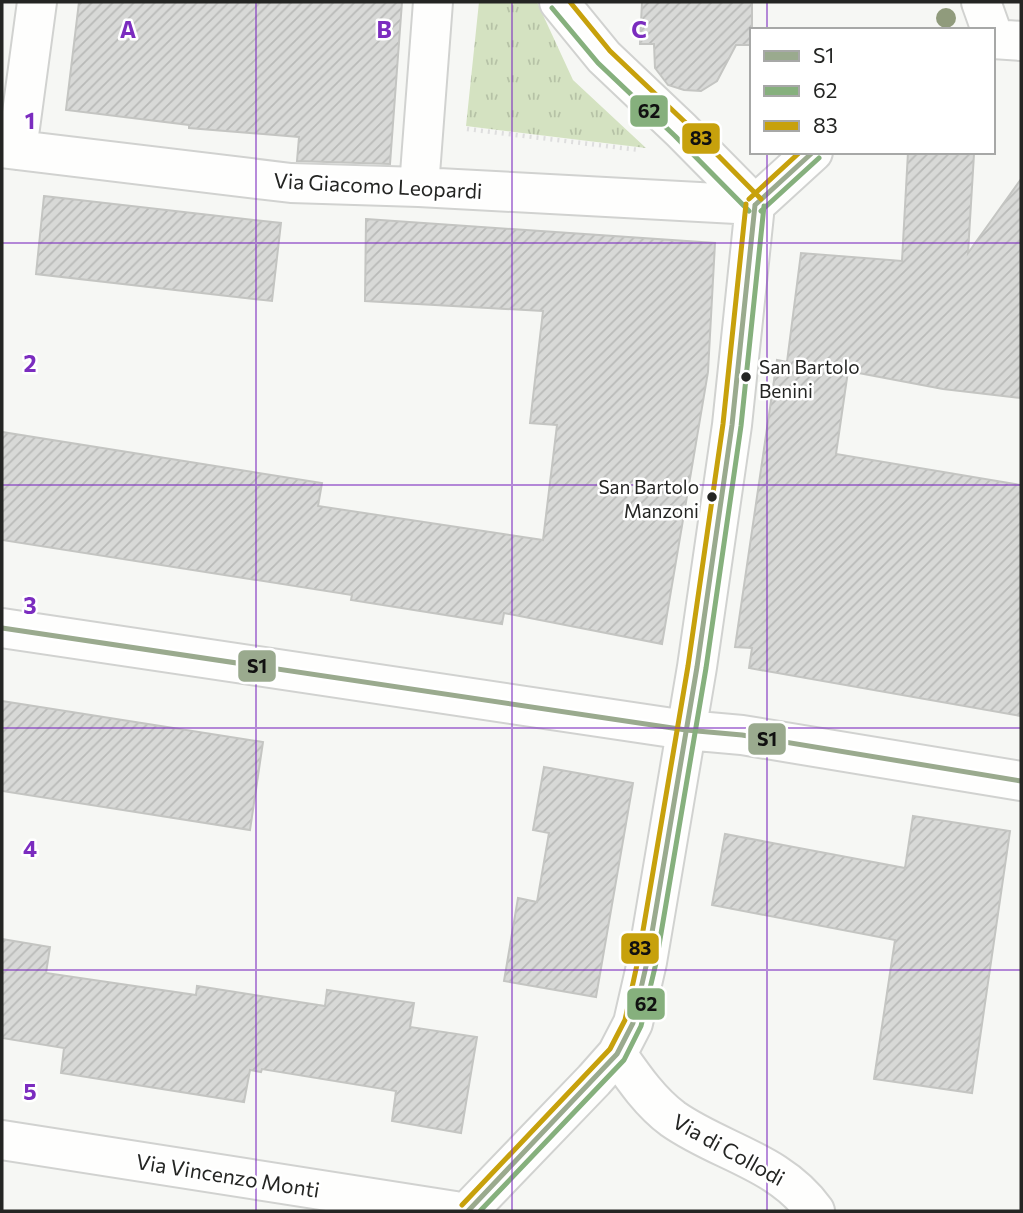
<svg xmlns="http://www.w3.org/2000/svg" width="1023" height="1213" viewBox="0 0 1023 1213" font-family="Commissioner,sans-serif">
<defs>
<pattern id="park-tufts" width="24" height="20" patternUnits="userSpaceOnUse" patternTransform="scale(1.75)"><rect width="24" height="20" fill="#d4e2c1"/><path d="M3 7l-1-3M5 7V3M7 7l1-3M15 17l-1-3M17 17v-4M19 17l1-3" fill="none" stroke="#b6c2a6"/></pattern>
<pattern id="building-hatch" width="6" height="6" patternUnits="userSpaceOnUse" patternTransform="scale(1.75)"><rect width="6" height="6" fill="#d8d9d7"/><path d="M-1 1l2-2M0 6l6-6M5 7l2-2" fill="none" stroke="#b9bab8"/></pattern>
</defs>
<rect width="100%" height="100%" fill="#f6f7f4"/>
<!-- park -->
<path fill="url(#park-tufts)" d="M 479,2 L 537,2 L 573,80 L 646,148 L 466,126 Z"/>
<!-- building -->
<path fill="url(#building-hatch)" stroke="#c4c5c2" stroke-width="2" d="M 79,2 L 402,2 L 390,164 L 297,161 L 299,137 L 189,128 L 189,125 L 66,110 Z
M 642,2 L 752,2 L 752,45 L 736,45 L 717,81 L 701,91 L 684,90 L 668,85 L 655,68 L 654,44 L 640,44 Z
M 908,152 L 974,154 L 968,253 L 1021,179 L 1021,398 L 943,389 L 848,371 L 836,454 L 1021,485 L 1021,716 L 749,668 L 752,648 L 735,647 L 777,360 L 787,362 L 801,253 L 902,261 Z
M 44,196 L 281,223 L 272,301 L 36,274 Z
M 366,219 L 715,243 L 708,372 L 662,644 L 504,613 L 502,624 L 351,600 L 352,595 L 2,540 L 2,432 L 322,483 L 318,506 L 543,540 L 557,425 L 530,423 L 543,311 L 365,301 Z
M 2,701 L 263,742 L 250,830 L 2,791 Z
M 544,767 L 633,783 L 596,997 L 504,981 L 518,898 L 537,902 L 549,833 L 533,830 Z
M 913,816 L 1010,831 L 972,1093 L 874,1079 L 895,940 L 712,905 L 725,834 L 905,868 Z
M 2,939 L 50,947 L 46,973 L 196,995 L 197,986 L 325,1006 L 327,990 L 414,1003 L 410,1027 L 477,1037 L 461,1133 L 392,1121 L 396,1091 L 262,1069 L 261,1072 L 250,1070 L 244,1102 L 61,1073 L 64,1048 L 2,1038 Z"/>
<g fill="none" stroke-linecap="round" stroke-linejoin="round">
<!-- minor casing -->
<g stroke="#d1d2d0" stroke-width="42">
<path id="minor" d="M 559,2 L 604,57 L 681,130 L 755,205
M 981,2 L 991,30
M 993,39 L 1021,41
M 2,148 L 291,183 L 419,187 L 755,205
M 17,150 L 37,2
M 419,187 L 433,2
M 755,205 L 813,152
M 2,628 L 686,730 L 742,735 L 1021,781
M 617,1054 C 633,1077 650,1102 673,1119 C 720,1152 779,1161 815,1211
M 2,1140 L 455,1211
M 468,1211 L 594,1080 L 617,1054 L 633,1023 L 647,962 L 697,667 L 732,425 L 755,205"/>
</g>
<!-- path -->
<path stroke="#dedede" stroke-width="4.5" stroke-dasharray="2 5" stroke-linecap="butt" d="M 467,129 L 639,150"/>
<!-- minor -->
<use href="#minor" stroke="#fefefd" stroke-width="38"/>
<!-- bus-1 casing -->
<g stroke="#fff" stroke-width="10">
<path id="bus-1" d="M 755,205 L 813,152
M 2,628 L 686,730 L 742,735 L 1021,781
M 468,1211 L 617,1054 L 633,1023 L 647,962 L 697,667 L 732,425 L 755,205"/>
</g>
<!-- bus-2 casing -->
<g stroke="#fff" stroke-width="10">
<path id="bus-2" d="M 552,8 L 598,63 L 675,136 L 749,211
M 761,211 L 819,158
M 480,1211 L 624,1060 L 641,1026 L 656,963 L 706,668 L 741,426 L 764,206"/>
</g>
<!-- bus-3 casing -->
<g stroke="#fff" stroke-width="10">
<path id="bus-3" d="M 570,2 L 610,51 L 687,124 L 761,199
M 749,199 L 800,152
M 462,1205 L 610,1049 L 625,1020 L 638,960 L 688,666 L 723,424 L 746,204"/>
</g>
<!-- bus-1 -->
<use href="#bus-1" stroke="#9aaa8e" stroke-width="5"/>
<!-- bus-2 -->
<use href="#bus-2" stroke="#86b07d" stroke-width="5"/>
<!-- bus-3 -->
<use href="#bus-3" stroke="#c7a10c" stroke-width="5"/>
</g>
<!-- trees -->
<circle fill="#909b7c" cx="946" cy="18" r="10"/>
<!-- grid -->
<path fill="none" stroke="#7b2cbf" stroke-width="2" stroke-opacity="0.55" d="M 256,2 L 256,1211M 512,2 L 512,1211M 767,2 L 767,30M 767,152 L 767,1211M 2,243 L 1021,243M 2,485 L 1021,485M 2,728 L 1021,728M 2,970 L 1021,970"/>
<!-- markers -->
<g fill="#242523" stroke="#fff" stroke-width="2.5">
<circle cx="746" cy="377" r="6"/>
<circle cx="712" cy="497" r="6"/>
</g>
<g text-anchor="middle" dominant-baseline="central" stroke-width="5" stroke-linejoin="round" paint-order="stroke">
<!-- bus labels -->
<g font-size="19" fill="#242523" stroke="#fff" text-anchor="start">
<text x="759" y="366">San Bartolo<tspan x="759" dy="24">Benini</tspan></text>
<text x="699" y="486" text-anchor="end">San Bartolo<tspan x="699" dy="24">Manzoni</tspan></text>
</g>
<!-- street labels -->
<g font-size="21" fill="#242523" stroke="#fff">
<text transform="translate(378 185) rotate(3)">Via Giacomo Leopardi</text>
<text transform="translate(729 1149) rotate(29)">Via di Collodi</text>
<text transform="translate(228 1175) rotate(9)">Via Vincenzo Monti</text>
</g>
</g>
<g font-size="23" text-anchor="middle" font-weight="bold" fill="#7b2cbf" stroke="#fff" stroke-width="5" stroke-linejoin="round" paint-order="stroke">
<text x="128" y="38">A</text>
<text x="384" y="38">B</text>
<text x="639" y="38">C</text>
<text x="30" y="129">1</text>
<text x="30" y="372">2</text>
<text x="30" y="614">3</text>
<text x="30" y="857">4</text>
<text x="30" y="1100">5</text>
</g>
<g stroke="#fff" stroke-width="2.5">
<rect x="629" y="94" width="40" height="34" rx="7" fill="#86b07d"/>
<rect x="681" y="122" width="40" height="33" rx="7" fill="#c7a10c"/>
<rect x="237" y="649" width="40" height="34" rx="7" fill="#9aaa8e"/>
<rect x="747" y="722" width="40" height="34" rx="7" fill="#9aaa8e"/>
<rect x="620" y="932" width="40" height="33" rx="7" fill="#c7a10c"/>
<rect x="626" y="987" width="40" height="34" rx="7" fill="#86b07d"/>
</g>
<g font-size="19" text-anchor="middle" font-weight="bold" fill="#111">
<text x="649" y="118">62</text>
<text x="701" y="145">83</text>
<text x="257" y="673">S1</text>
<text x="767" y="746">S1</text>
<text x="640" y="955">83</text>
<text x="646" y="1011">62</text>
</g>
<!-- border -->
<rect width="1023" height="1213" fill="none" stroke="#242523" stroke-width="7"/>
<!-- legend -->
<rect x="750" y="28" width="245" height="126" fill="#ffffff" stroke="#a7a8a7" stroke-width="2"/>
<rect x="764" y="51" width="35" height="10" fill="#9aaa8e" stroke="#a7a8a7" stroke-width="2"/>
<text x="813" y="63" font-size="21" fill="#242523">S1</text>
<rect x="764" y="86" width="35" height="10" fill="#86b07d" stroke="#a7a8a7" stroke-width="2"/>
<text x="813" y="98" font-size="21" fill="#242523">62</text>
<rect x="764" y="121" width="35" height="10" fill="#c7a10c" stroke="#a7a8a7" stroke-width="2"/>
<text x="813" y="133" font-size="21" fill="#242523">83</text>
</svg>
